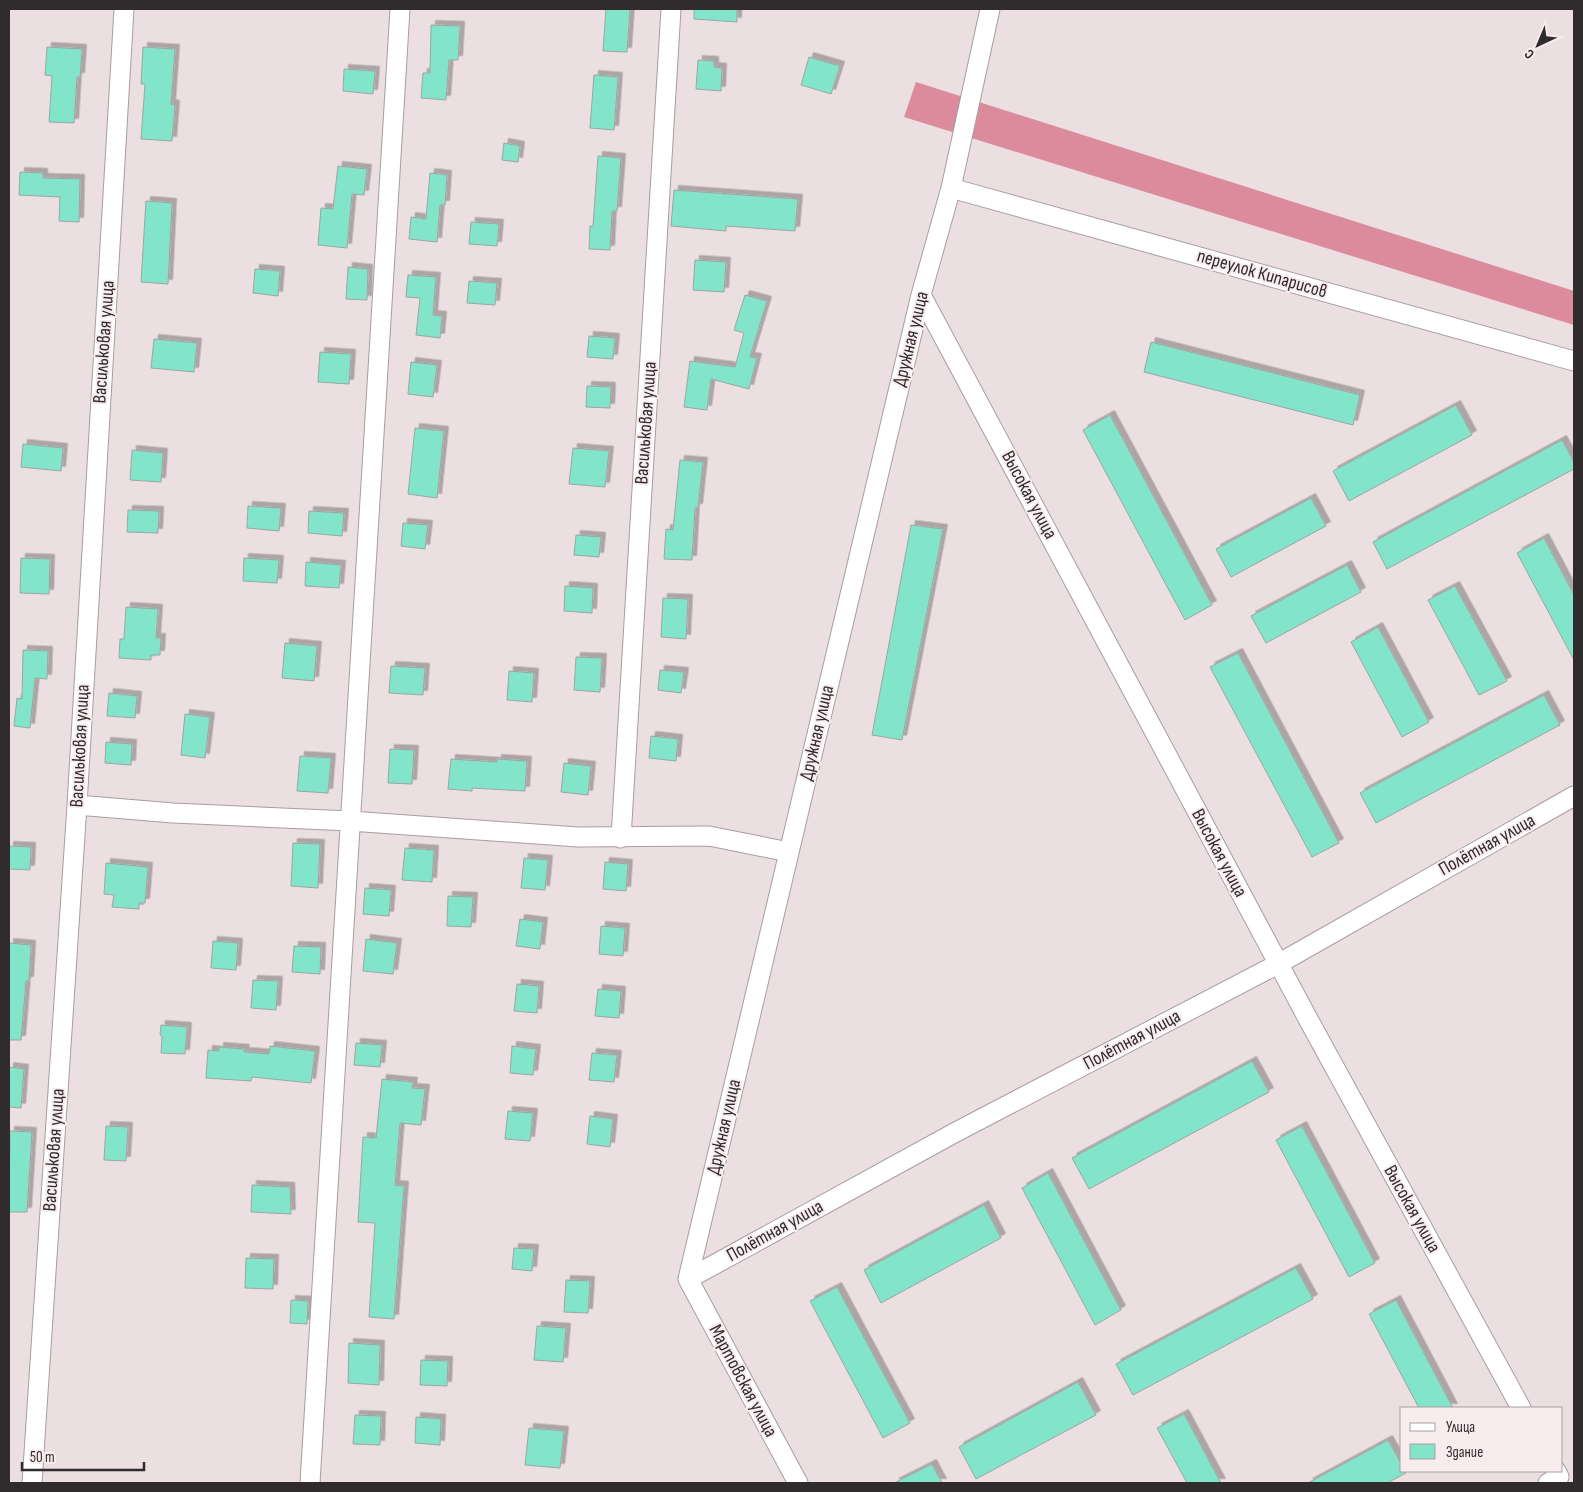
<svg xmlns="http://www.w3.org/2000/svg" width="1583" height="1492" viewBox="0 0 1583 1492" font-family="'Sofia Sans Condensed',sans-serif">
<defs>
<filter id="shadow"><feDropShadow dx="4.5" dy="-4.5" stdDeviation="0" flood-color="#0004"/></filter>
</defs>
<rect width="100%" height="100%" fill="#ebdfe1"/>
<!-- forest -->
<path fill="#dc8b9c" d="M 916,82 L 1574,291 L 1574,325 L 904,117 Z"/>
<!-- building -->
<path fill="#82e4c9" stroke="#9ba6a2" filter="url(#shadow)" d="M 606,9 L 630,9 L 627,52 L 603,51 Z
M 694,9 L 737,9 L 737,22 L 694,19 Z
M 431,25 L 460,26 L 458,60 L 449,60 L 446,100 L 421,98 L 423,73 L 430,73 Z
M 47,47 L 82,49 L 80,77 L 77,77 L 74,123 L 49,122 L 52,76 L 45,75 Z
M 143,47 L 175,49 L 171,104 L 175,105 L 172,141 L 141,139 L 145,84 L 141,84 Z
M 809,57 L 840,66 L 831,94 L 801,85 Z
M 698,60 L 714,61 L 714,67 L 722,68 L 721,91 L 696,89 Z
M 344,69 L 375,71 L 373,94 L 343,91 Z
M 594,75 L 618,77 L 614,130 L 590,128 Z
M 504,143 L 520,146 L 518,162 L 502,160 Z
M 598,156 L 621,158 L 617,211 L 612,211 L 610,250 L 589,249 L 590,226 L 593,226 Z
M 338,166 L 367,169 L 364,195 L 352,194 L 347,248 L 318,245 L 321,208 L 333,209 Z
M 20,172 L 43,173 L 43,178 L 80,179 L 79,222 L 59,221 L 60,197 L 19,195 Z
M 430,173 L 447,175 L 445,205 L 440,205 L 437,242 L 409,239 L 411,217 L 426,219 Z
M 674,190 L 798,199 L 795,231 L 726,226 L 726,231 L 671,226 Z
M 146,201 L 172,203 L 168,284 L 141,282 Z
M 471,222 L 499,224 L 497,246 L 469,244 Z
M 695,260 L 726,262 L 724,292 L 693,290 Z
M 348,267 L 368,269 L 367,300 L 346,299 Z
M 255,269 L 280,271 L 278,296 L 253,293 Z
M 408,275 L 436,277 L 433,315 L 442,316 L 440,338 L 416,335 L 420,298 L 406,297 Z
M 469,281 L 497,283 L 495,305 L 467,303 Z
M 745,295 L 767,301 L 750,357 L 757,358 L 749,389 L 711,379 L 707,410 L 684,407 L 690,361 L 735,367 L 744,333 L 734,330 Z
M 589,336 L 615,338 L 613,359 L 587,357 Z
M 154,339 L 197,343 L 194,372 L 151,368 Z
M 1151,342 L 1360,395 L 1353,425 L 1144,372 Z
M 320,352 L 351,354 L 349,384 L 318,382 Z
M 411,362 L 437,365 L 433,397 L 408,394 Z
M 587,386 L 611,387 L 610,408 L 586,407 Z
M 1456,405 L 1472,435 L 1349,501 L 1333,471 Z
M 1110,415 L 1212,605 L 1185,620 L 1083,430 Z
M 415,428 L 444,431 L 437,498 L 408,494 Z
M 1562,440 L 1574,462 L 1574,469 L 1387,569 L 1373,542 Z
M 23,444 L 63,448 L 61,471 L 21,467 Z
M 573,448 L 609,451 L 605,487 L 569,484 Z
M 132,450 L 163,453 L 161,482 L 130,480 Z
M 680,460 L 703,462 L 698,508 L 695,508 L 692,560 L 664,559 L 666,529 L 673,530 Z
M 1311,498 L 1326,526 L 1231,577 L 1216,549 Z
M 248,506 L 281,508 L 279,531 L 247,528 Z
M 128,510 L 159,511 L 158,533 L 127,532 Z
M 309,511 L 344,513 L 342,536 L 308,533 Z
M 403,523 L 428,525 L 425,549 L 401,546 Z
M 911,525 L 943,529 L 902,740 L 872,735 Z
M 576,535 L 601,537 L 599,557 L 574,555 Z
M 1544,538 L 1574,595 L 1574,660 L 1517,553 Z
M 21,558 L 50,559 L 49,594 L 20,593 Z
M 244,558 L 279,560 L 277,583 L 243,581 Z
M 306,562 L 341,565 L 339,588 L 305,586 Z
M 1347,565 L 1361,592 L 1266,643 L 1251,616 Z
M 565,586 L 593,588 L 592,613 L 564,611 Z
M 1455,586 L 1507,681 L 1479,695 L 1428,600 Z
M 663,598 L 688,599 L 686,639 L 661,637 Z
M 126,607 L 158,609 L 156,638 L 161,638 L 160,655 L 151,655 L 151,660 L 119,658 L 120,639 L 124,639 Z
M 1378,627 L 1429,722 L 1402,737 L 1351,642 Z
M 285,643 L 317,646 L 314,681 L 282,678 Z
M 23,650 L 48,651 L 47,679 L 35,678 L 30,728 L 14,726 L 17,698 L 22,699 Z
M 1238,653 L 1339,843 L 1312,857 L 1210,667 Z
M 576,657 L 602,658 L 600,692 L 574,690 Z
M 391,666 L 425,668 L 423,695 L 389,693 Z
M 660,670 L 684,672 L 681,693 L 658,690 Z
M 509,671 L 534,673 L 532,702 L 507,700 Z
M 109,693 L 137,696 L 135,718 L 107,716 Z
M 1544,695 L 1560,725 L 1376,823 L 1360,793 Z
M 185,714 L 210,717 L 205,758 L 181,755 Z
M 651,736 L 678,739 L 676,761 L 649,758 Z
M 106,742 L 132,744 L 131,765 L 105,763 Z
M 390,749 L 414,750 L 412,784 L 388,783 Z
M 300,756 L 331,758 L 328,793 L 297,791 Z
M 451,759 L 497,762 L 497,759 L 527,761 L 525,791 L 472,788 L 472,791 L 448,789 Z
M 564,763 L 591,766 L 588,795 L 561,792 Z
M 293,843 L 320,844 L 318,888 L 291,886 Z
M 9,846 L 31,847 L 30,870 L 9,869 Z
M 405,848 L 434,850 L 432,882 L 402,880 Z
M 524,858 L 548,860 L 545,890 L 521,888 Z
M 605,862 L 628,864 L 626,891 L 603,889 Z
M 106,863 L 148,867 L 145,903 L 139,903 L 139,909 L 112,907 L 114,895 L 104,894 Z
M 365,888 L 391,890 L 389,916 L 363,914 Z
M 448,896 L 473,897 L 471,927 L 447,926 Z
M 520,919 L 543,922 L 540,949 L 516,946 Z
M 601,926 L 625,928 L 623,956 L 599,954 Z
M 366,939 L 397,943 L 393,974 L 363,971 Z
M 213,941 L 238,943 L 236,970 L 211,968 Z
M 9,943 L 31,945 L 29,981 L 26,981 L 21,1040 L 9,1040 Z
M 294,946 L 321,947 L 320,974 L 292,972 Z
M 253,980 L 278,981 L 276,1010 L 251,1008 Z
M 517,984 L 539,986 L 537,1013 L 514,1011 Z
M 598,989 L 621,991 L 619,1018 L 595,1016 Z
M 161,1025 L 187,1027 L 185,1054 L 161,1053 L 162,1037 L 160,1034 Z
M 356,1043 L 382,1045 L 380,1067 L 354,1065 Z
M 270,1046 L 315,1051 L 311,1083 L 252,1077 L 251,1081 L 206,1078 L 208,1050 L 219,1051 L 219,1047 L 245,1049 L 244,1052 L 269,1054 Z
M 512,1046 L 536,1049 L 533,1075 L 510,1073 Z
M 592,1053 L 617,1055 L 614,1082 L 589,1080 Z
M 1252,1061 L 1269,1092 L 1089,1189 L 1072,1158 Z
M 9,1067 L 24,1069 L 21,1108 L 9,1107 Z
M 382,1079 L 413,1082 L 412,1088 L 425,1089 L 421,1125 L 400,1123 L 395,1185 L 404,1186 L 394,1319 L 369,1317 L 375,1223 L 358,1222 L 363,1137 L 376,1138 Z
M 508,1111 L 533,1113 L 530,1141 L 505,1139 Z
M 590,1116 L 613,1119 L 610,1147 L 587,1144 Z
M 106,1126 L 128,1127 L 126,1161 L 104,1160 Z
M 1302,1126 L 1375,1263 L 1349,1277 L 1276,1140 Z
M 10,1131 L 32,1132 L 27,1212 L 9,1212 Z
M 1048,1173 L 1121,1310 L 1095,1325 L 1022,1188 Z
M 252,1185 L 290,1187 L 291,1214 L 251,1212 Z
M 984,1205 L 1001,1238 L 881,1303 L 864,1270 Z
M 514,1248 L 534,1249 L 532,1271 L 512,1269 Z
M 246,1258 L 274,1259 L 273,1289 L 245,1288 Z
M 1296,1268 L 1313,1299 L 1133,1395 L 1116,1364 Z
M 566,1280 L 590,1281 L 588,1313 L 564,1312 Z
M 837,1287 L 910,1423 L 883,1438 L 810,1301 Z
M 291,1300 L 308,1301 L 307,1324 L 290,1323 Z
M 1396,1300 L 1453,1408 L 1419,1408 L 1369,1314 Z
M 537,1326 L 566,1328 L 563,1362 L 534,1360 Z
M 349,1343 L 380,1345 L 379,1385 L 348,1383 Z
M 421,1360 L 448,1361 L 447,1386 L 420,1385 Z
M 1078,1382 L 1096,1415 L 976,1479 L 959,1447 Z
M 1184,1414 L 1221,1483 L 1187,1483 L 1157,1428 Z
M 355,1415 L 381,1416 L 380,1445 L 353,1444 Z
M 416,1417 L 441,1419 L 440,1445 L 415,1443 Z
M 529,1428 L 564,1431 L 560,1468 L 525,1465 Z
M 1388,1440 L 1402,1465 L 1402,1471 L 1405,1471 L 1406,1473 L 1387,1483 L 1308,1483 Z
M 932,1464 L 942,1483 L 894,1483 Z"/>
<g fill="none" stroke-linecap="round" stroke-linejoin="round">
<!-- minor casing -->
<g stroke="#a89d9f" stroke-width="21">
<path id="minor" d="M 951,188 L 1574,361
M 921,295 L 1307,1017 L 1521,1408
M 77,805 L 173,813 L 350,821 L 578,837 L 709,836 L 789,852
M 621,838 C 636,561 654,285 671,9
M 688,1279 L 921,295 L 951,188 L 990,9
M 688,1279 L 956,1132 L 1278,964 L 1574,796
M 688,1279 L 798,1483
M 32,1483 L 77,805 L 124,9
M 310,1483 L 400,9
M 1548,1483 L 1559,1477 L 1556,1471"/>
</g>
<!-- minor -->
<use href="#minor" stroke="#fff" stroke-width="19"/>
</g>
<g text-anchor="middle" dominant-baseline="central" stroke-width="4" stroke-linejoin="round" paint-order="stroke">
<!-- street labels -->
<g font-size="19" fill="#302b2c" stroke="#f8ecee">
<text transform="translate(1262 274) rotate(16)">переулок Кипарисов</text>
<text transform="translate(911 339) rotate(-76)">Дружная улица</text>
<text transform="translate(104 342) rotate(-86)">Васильковая улица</text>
<text transform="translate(646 423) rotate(-86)">Васильковая улица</text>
<text transform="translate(1029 495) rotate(62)">Высокая улица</text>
<text transform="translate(817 733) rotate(-77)">Дружная улица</text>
<text transform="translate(80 746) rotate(-87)">Васильковая улица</text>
<text transform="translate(1487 845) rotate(-29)">Полётная улица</text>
<text transform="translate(1219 853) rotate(62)">Высокая улица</text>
<text transform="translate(1132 1040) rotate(-28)">Полётная улица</text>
<text transform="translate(724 1127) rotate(-77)">Дружная улица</text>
<text transform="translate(54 1150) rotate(-86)">Васильковая улица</text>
<text transform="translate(1412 1209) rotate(61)">Высокая улица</text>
<text transform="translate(775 1231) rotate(-29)">Полётная улица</text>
<text transform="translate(743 1381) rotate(62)">Мартовская улица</text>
</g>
</g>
<!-- border -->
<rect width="1583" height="1492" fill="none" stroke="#302b2c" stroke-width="20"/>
<!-- legend -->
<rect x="1400" y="1407" width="162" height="65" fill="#f8ecee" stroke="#a89fa0"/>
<rect x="1410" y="1423" width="25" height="8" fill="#ffffff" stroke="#a89fa0"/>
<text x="1446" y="1432" font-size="15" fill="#302b2c">Улица</text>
<rect x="1410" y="1444" width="25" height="15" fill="#82e4c9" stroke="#a89fa0"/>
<text x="1446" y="1457" font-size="15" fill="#302b2c">Здание</text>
<!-- north arrow -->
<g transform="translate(1538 45) rotate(224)" stroke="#f8ecee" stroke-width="4" paint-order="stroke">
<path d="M0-4L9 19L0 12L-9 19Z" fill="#302b2c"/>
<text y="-8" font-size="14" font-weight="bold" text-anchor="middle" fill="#302b2c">С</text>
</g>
<!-- scale -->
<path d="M22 1462v8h122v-8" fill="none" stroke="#302b2c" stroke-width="2.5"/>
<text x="30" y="1462" font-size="15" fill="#302b2c" stroke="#f8ecee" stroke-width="4" paint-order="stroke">50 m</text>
</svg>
